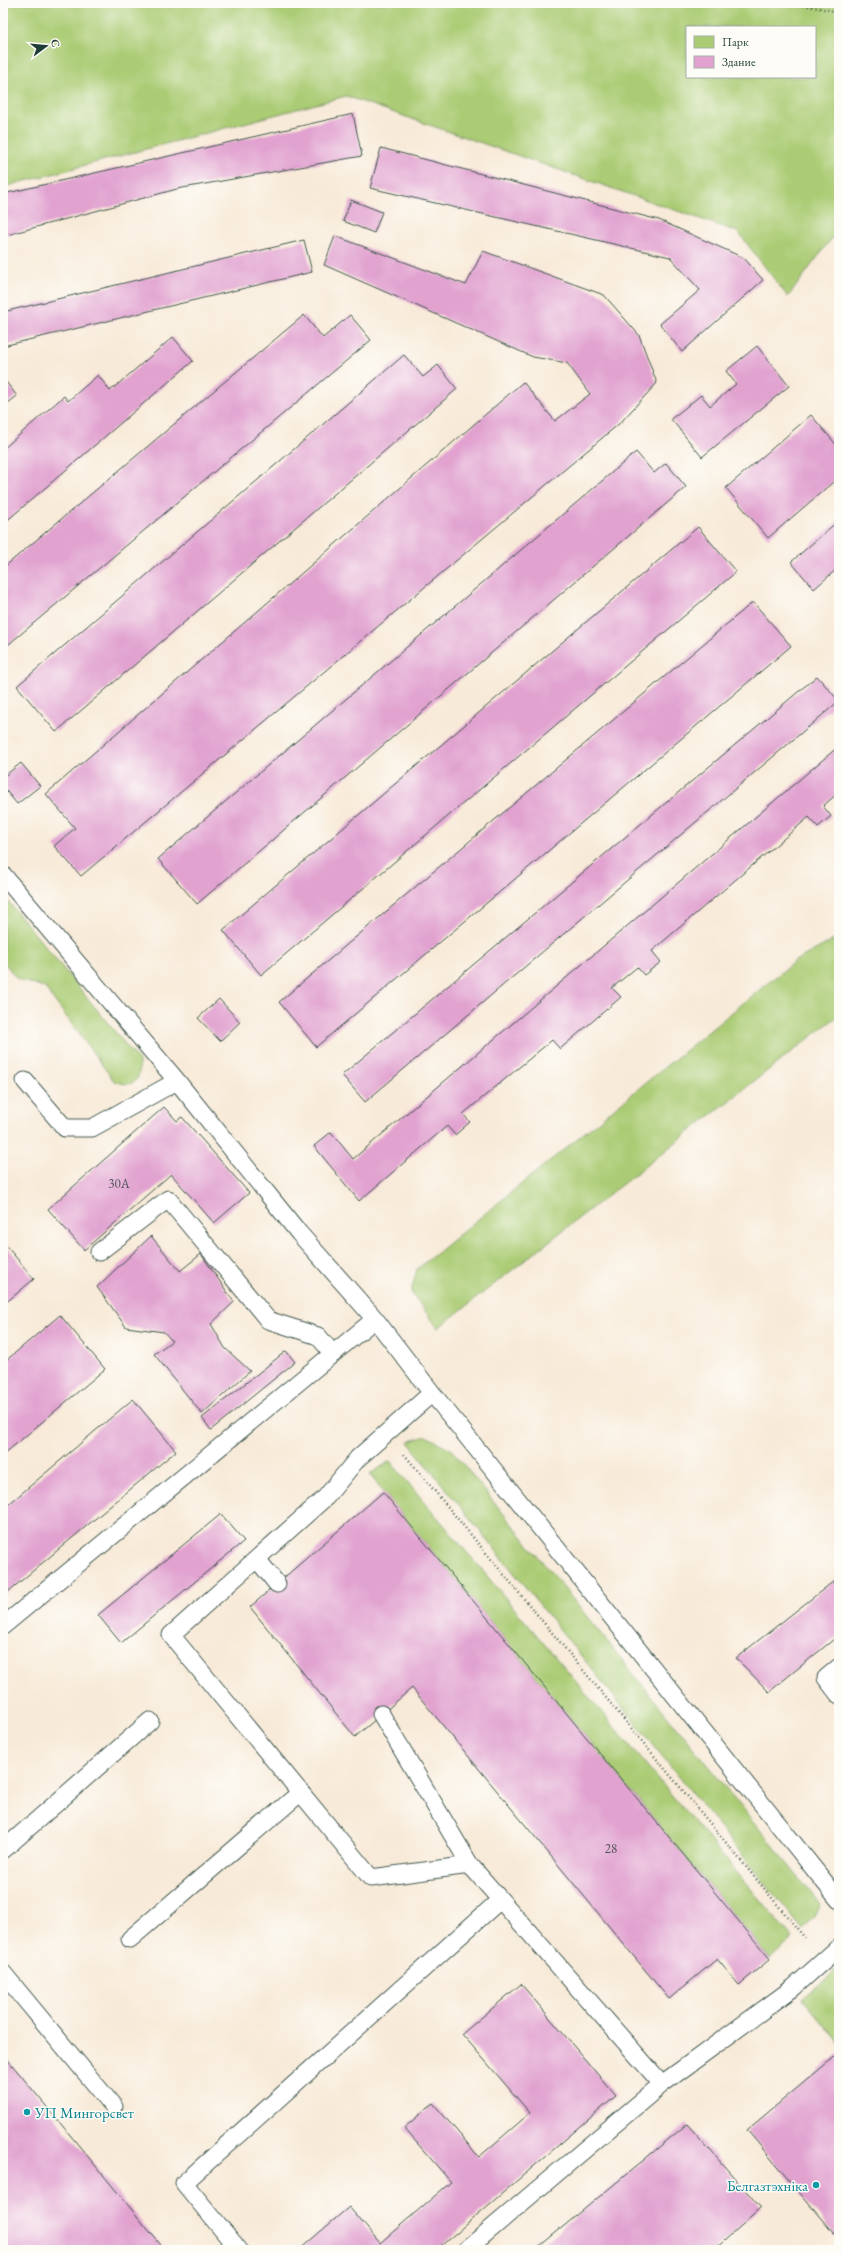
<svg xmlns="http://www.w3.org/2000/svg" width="842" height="2253" viewBox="0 0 842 2253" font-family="'EB Garamond',serif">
<rect width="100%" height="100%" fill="#fdfcf7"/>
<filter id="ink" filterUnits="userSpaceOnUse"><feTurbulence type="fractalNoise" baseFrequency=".025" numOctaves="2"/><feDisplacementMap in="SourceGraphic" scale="8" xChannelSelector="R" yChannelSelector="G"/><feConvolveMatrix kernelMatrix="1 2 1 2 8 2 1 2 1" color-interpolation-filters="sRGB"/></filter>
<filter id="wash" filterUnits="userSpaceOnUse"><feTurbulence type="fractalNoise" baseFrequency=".012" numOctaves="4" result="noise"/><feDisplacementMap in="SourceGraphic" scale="16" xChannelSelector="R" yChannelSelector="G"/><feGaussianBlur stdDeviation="0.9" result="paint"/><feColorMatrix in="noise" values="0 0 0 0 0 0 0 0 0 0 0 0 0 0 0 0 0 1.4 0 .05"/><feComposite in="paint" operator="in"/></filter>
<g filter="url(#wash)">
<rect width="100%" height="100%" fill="#f8ead8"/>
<!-- green -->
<path fill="#abcc74" stroke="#658454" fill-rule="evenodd" d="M 3,3 L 839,3 L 839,236 L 831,239 L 788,297 L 738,232 L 346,96 L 3,187 ZM 687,27 L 815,27 L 815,77 L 687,77 Z
M 3,895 L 139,1061 C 142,1080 133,1089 114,1081 L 45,988 L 17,979 L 3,961 Z
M 839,937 L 839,1015 L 438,1328 L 411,1292 L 417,1269 L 795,961 Z
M 426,1436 L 451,1449 L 820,1904 L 814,1917 L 803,1930 L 408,1442 Z
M 390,1461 L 793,1939 L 770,1959 L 383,1492 L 370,1474 Z
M 839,1964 L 839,2043 L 802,1999 L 827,1978 Z"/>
<g id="blocks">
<!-- building -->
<path fill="#e1a2d0" d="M 353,114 L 362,156 L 177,189 L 3,236 L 3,194 Z
M 381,148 L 659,220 L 744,258 L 763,280 L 682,352 L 660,324 L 700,290 L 670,257 L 370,188 Z
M 351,200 L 382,212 L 374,233 L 343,221 Z
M 335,236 L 466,285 L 483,251 L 604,295 L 639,335 L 657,383 L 620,423 L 81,876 L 54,846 L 75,828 L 46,794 L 523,382 L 555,421 L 590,394 L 567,363 L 533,357 L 324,265 Z
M 304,240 L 312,272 L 3,346 L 3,312 Z
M 304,315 L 323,338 L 350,315 L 371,340 L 3,649 L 3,568 Z
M 173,337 L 193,361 L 3,524 L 3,449 L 64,396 L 68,401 L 98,375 L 110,391 Z
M 757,346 L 789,386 L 702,457 L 671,419 L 701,395 L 710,406 L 736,384 L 726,371 Z
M 404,355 L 423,377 L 438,365 L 457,389 L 56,732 L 17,686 Z
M 3,378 L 17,396 L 3,407 Z
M 811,415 L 839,448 L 839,477 L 768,538 L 726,488 Z
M 636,452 L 654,473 L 666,463 L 686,487 L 197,904 L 158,859 Z
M 839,520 L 839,567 L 814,589 L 791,562 Z
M 698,527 L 736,572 L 261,975 L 223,930 Z
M 753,602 L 791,646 L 316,1047 L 279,1002 Z
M 817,676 L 839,701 L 365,1102 L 342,1075 Z
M 839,746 L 839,792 L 823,806 L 831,816 L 818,827 L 809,817 L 652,951 L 661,962 L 644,975 L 637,967 L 612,988 L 621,997 L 560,1049 L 552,1040 L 463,1114 L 470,1122 L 455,1135 L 447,1126 L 359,1201 L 314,1146 L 331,1132 L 353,1159 Z
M 21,763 L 40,786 L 17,804 L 3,787 L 3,777 Z
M 219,999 L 240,1022 L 220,1041 L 198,1018 Z
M 164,1107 L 177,1121 L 182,1117 L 249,1193 L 214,1223 L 171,1174 L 84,1250 L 48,1209 Z
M 151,1236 L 180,1271 L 201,1254 L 234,1302 L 211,1324 L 225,1348 L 250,1371 L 202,1414 L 154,1354 L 172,1341 L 164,1332 L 126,1327 L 97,1287 Z
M 3,1242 L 34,1279 L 3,1305 Z
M 60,1315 L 105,1369 L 3,1455 L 3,1363 Z
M 286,1351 L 295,1362 L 211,1430 L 202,1418 Z
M 133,1399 L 176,1451 L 3,1596 L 3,1509 Z
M 383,1492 L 770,1959 L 739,1985 L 717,1959 L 669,1999 L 412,1688 L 355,1737 L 250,1607 Z
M 221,1514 L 244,1541 L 121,1643 L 98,1615 Z
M 839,1577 L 839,1635 L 769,1692 L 736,1658 Z
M 521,1984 L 616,2096 L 436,2250 L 299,2250 L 349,2207 L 380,2243 L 451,2182 L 404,2128 L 433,2103 L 479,2157 L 530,2113 L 462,2034 Z
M 839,2053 L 839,2240 L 747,2130 Z
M 3,2054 L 99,2170 L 165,2250 L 3,2250 Z
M 687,2124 L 761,2208 L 714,2250 L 535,2250 Z"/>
</g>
</g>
<g filter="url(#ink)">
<use href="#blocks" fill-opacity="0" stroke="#40574d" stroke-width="1"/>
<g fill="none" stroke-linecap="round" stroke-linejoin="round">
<!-- lane casing -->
<g stroke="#40574d" stroke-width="19">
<path id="lane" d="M 3,875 L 177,1081 L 299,1233 L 375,1319 L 432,1393 L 839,1900
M 25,1081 L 65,1128 L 92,1128 L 177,1081
M 99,1252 L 168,1199 L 268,1320 L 318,1336 L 333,1354
M 432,1393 L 358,1458 L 326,1497 L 171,1635 L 371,1878 L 470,1865 L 662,2084 L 466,2250
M 257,1559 L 277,1584
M 3,1626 L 375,1319
M 839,1667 L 826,1678 L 839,1695
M 381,1714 L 470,1865
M 3,1850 L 150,1721
M 130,1939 L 301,1792
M 3,1973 L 114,2107
M 662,2084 L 793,1988 L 839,1947
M 239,2250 L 184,2183 L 500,1900"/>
</g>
<!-- path -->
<path stroke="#40574d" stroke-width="2.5" stroke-dasharray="1 3" stroke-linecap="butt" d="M 792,3 L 839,12
M 404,1454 L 805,1938"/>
<!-- lane -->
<use href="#lane" stroke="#fff" stroke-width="17"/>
</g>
</g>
<!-- markers -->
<g fill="#0f9aa8" stroke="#fdfcf7" stroke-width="1.5">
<circle cx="27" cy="2112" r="4"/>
<circle cx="816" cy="2185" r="4"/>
</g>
<g text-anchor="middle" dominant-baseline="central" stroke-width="3" stroke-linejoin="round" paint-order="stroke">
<!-- number labels -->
<g font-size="13" fill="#50565b">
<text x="119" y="1183">30А</text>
<text x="611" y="1848">28</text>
</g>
<!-- culture labels -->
<g font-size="15" fill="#0d838f" stroke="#fdfcf7" text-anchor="start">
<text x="35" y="2112">УП Мингорсвет</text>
<text x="808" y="2185" text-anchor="end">Белгазтэхніка</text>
</g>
</g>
<!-- margin -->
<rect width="842" height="2253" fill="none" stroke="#fdfcf7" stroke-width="16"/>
<!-- legend -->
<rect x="686" y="26" width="130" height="52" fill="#fdfcf7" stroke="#a4b0a9"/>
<rect x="694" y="36" width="20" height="12" fill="#abcc74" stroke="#a4b0a9"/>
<text x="722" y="46" font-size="12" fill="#1f3d34">Парк</text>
<rect x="694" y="56" width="20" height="12" fill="#e1a2d0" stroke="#a4b0a9"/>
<text x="722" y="66" font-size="12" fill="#1f3d34">Здание</text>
<!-- north arrow -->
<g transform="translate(46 46) rotate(74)" stroke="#fdfcf7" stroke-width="3" paint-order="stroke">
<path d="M0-3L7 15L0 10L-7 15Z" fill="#1f3d34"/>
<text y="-6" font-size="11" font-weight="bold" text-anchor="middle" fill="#1f3d34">С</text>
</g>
</svg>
